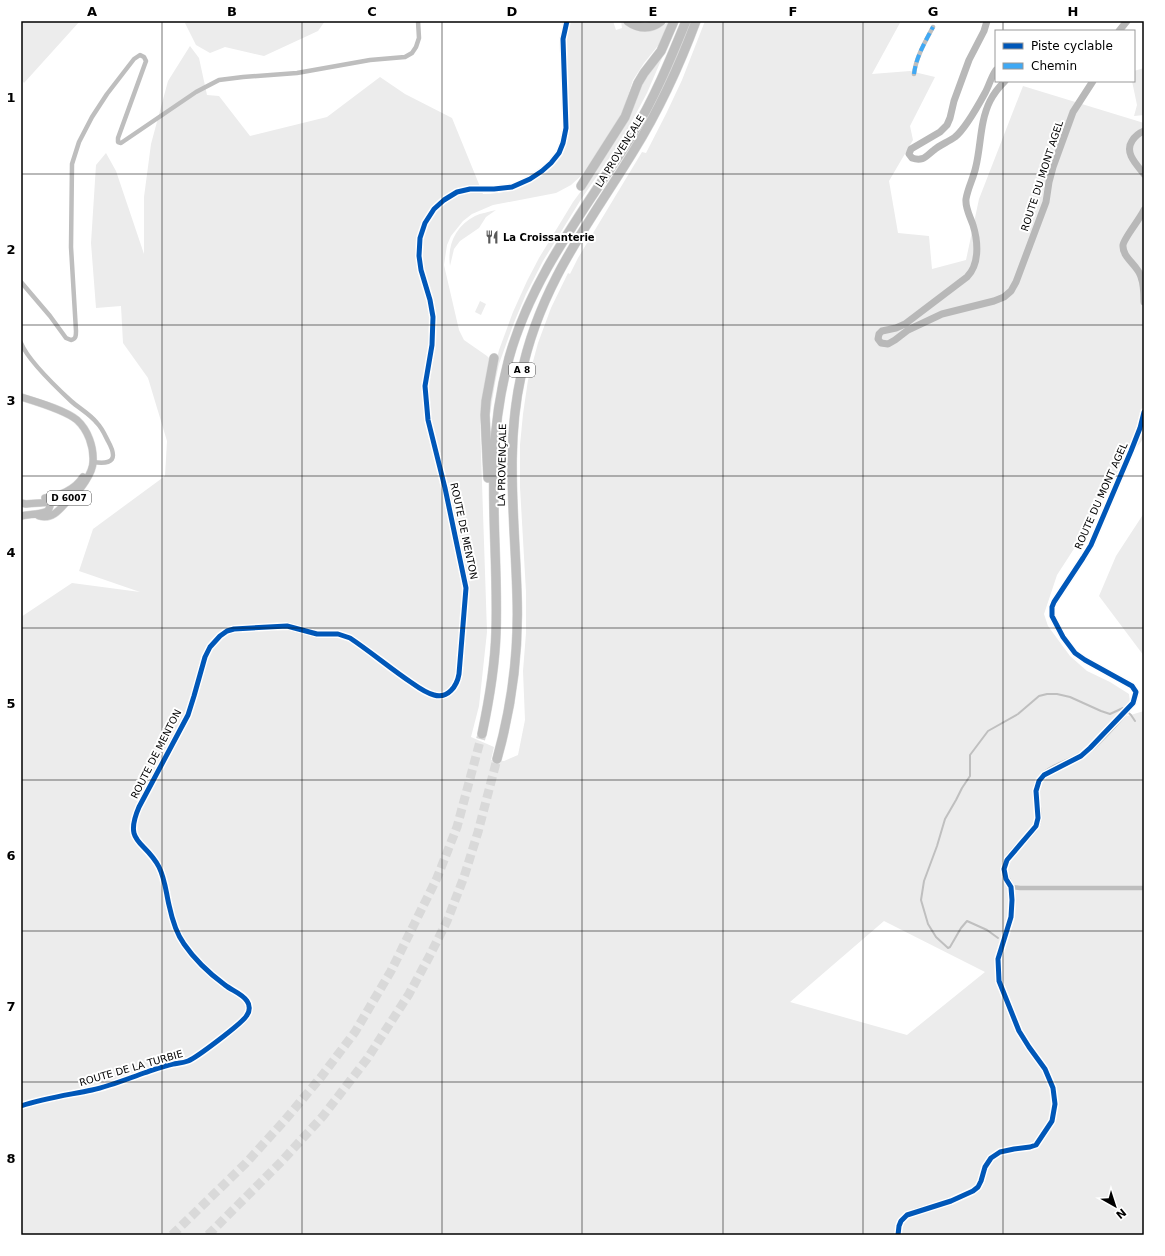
<svg xmlns="http://www.w3.org/2000/svg" width="1165" height="1256" viewBox="0 0 1165 1256" font-family="'DejaVu Sans',sans-serif">
<rect width="100%" height="100%" fill="#fff"/>
<!-- green -->
<path fill="#ececec" fill-rule="evenodd" d="M 21,21 L 80,21 L 24,83 L 21,79 Z
M 189,21 L 325,21 L 318,31 L 264,56 L 225,47 L 210,53 L 196,45 L 185,23 Z
M 571,21 L 613,21 L 616,30 L 622,28 L 621,21 L 622,21 C 635,36 656,33 669,21 L 661,42 L 644,63 L 633,80 L 624,108 L 618,121 L 582,175 L 571,185 L 556,193 L 493,205 L 472,214 L 463,221 L 451,236 L 447,245 L 444,265 L 459,330 L 464,340 L 487,356 L 490,359 L 480,423 L 487,632 L 479,706 L 471,737 L 494,747 L 491,760 L 504,761 L 518,755 L 525,720 L 523,671 L 526,633 L 526,592 L 520,487 L 520,445 L 523,414 L 528,380 L 538,343 L 551,308 L 568,273 L 570,274 L 578,258 L 642,152 L 646,153 L 666,114 L 682,80 L 705,21 L 901,21 L 872,74 L 910,71 L 935,77 L 910,126 L 913,140 L 889,181 L 898,233 L 929,236 L 932,269 L 966,260 L 979,199 L 1023,86 L 1144,123 L 1144,438 L 1109,483 L 1090,524 L 1057,575 L 1044,614 L 1048,626 L 1070,656 L 1087,671 L 1110,682 L 1129,694 L 1130,702 L 1117,719 L 1144,711 L 1144,1235 L 21,1235 L 21,617 L 72,583 L 140,592 L 79,571 L 93,529 L 165,476 L 167,441 L 148,378 L 123,343 L 121,306 L 96,308 L 91,243 L 96,165 L 106,153 L 116,171 L 144,254 L 144,197 L 151,144 L 168,81 L 190,46 L 199,58 L 207,95 L 219,96 L 250,136 L 327,117 L 380,77 L 405,94 L 452,118 L 483,194 C 518,193 543,182 562,152 L 566,43 L 568,29 ZM 884,921 L 985,972 L 907,1035 L 790,1002 Z
M 665,51 L 647,93 L 623,138 L 580,201 L 543,261 L 526,294 L 513,325 L 499,364 L 495,383 L 488,426 L 491,383 L 499,350 L 513,312 L 527,281 L 539,258 L 573,202 L 590,179 L 645,76 Z
M 1144,68 L 1144,115 L 1134,116 L 1137,105 L 1132,81 L 1134,81 L 1134,71 Z
M 496,210 L 486,217 L 479,228 L 460,241 L 454,249 L 450,266 C 447,246 455,226 475,216 C 481,213 489,212 496,210 Z
M 480,301 L 486,304 L 481,315 L 475,312 Z
M 1144,513 L 1144,656 L 1099,596 L 1116,556 Z"/>
<g fill="none" stroke-linecap="round" stroke-linejoin="round">
<!-- stream -->
<path stroke="#bfbfbf" stroke-width="2" d="M 998,938 L 987,930 L 967,921 L 961,928 L 950,947 L 948,948 L 936,937 L 928,924 L 921,900 L 924,881 L 937,846 L 945,819 L 956,800 L 962,788 L 970,776 L 970,755 L 988,731 L 1018,714 L 1039,696 L 1047,694 L 1057,694 L 1070,697 L 1101,711 L 1110,714 L 1123,708 L 1131,715 L 1135,721"/>
<!-- highway-tunnel -->
<path stroke="#d9d9d9" stroke-width="9" stroke-dasharray="9 4.5" stroke-linecap="butt" d="M 172,1235 L 246,1163 L 285,1120 L 321,1077 L 355,1032 L 391,971 L 437,878 L 457,827 L 482,734
M 208,1235 L 282,1161 L 323,1116 L 367,1059 L 409,994 L 429,957 L 447,921 L 464,877 L 478,832 L 497,759"/>
<!-- primary casing -->
<g stroke="#dbdbdb" stroke-width="8">
<path id="primary" d="M 21,397 C 37,402 65,410 77,420 C 88,430 94,447 93,462 C 93,472 80,492 71,497 C 60,504 38,502 26,504 L 21,503
M 45,498 C 60,495 74,491 83,477
M 21,516 C 30,514 39,515 48,511 L 50,506 L 50,502 L 53,499
M 39,516 C 53,520 61,508 69,499"/>
</g>
<!-- highway casing -->
<g stroke="#dbdbdb" stroke-width="10">
<path id="highway" d="M 628,21 C 639,29 651,29 661,21
M 581,186 L 625,117 L 638,83 L 644,73 L 661,51 L 674,21
M 488,478 L 485,415 L 486,401 L 494,358
M 482,734 C 489,701 495,667 496,632 C 498,575 492,518 494,460 C 495,426 500,392 509,358 C 532,275 587,207 632,135 C 654,99 670,60 686,21
M 497,759 C 512,706 519,650 517,595 C 515,521 505,448 521,376 C 528,341 541,307 557,276 C 579,233 608,193 633,152 C 659,110 679,67 696,21"/>
</g>
<!-- street -->
<path stroke="#bebebe" stroke-width="4.5" d="M 914,74 C 916,57 925,42 933,27
M 21,282 L 50,316 L 66,338 L 71,340 C 76,339 76,336 76,331 L 71,247 L 72,164 L 79,142 L 92,117 L 107,94 L 134,59 L 140,55 L 144,57 L 146,61 L 118,138 L 118,142 L 121,143 L 196,92 L 219,80 L 243,77 L 297,73 L 370,60 L 405,57 L 412,53 L 416,47 L 419,38 L 418,21
M 21,343 C 28,360 57,388 71,401 C 80,409 90,414 97,423 C 102,428 105,435 108,441 C 118,459 113,465 93,462
M 898,1235 C 898,1230 898,1225 901,1220 C 910,1208 938,1206 951,1201 C 958,1198 967,1195 973,1191 C 986,1182 981,1164 995,1155 C 1007,1147 1025,1151 1035,1145 C 1039,1142 1042,1137 1044,1133 C 1047,1129 1051,1124 1052,1120 C 1063,1082 1036,1062 1020,1032 C 1013,1020 1003,995 999,982 C 993,957 1007,940 1011,917 C 1013,907 1012,897 1011,887 L 1020,888 L 1144,888"/>
<!-- secondary -->
<path stroke="#b8b8b8" stroke-width="7" d="M 987,21 L 984,31 L 969,60 L 954,101 L 950,118 L 947,125 L 940,132 L 911,149 L 909,154 L 912,158 C 923,162 926,156 934,150 C 940,145 948,142 955,137 C 965,129 979,104 985,93 C 989,86 991,77 996,70
M 1119,31 L 1127,21
M 1005,81 C 999,87 994,93 990,101 C 980,121 981,145 976,166 C 974,177 968,187 966,199 C 965,208 970,216 973,225 C 978,241 980,264 967,277 L 905,324 L 896,328 L 882,331 L 879,334 L 878,339 L 881,343 L 888,344 L 895,340 L 908,330 L 942,314 L 994,301 L 1004,297 L 1011,291 L 1016,282 L 1046,202 L 1049,182 L 1053,167 L 1073,112 L 1093,81
M 1144,131 C 1139,133 1135,136 1132,141 C 1124,153 1137,165 1144,174
M 1144,210 C 1140,219 1124,238 1123,245 C 1122,258 1138,265 1141,277 C 1144,285 1144,294 1144,302
M 1011,887 C 1008,882 1005,877 1004,870 C 1003,857 1029,838 1036,826 C 1044,811 1028,793 1042,777 C 1052,766 1070,763 1082,755 C 1101,741 1117,720 1133,703 L 1136,692 L 1132,686 L 1085,660 L 1075,653 L 1063,637 L 1052,616 L 1052,607 L 1054,602 L 1083,558 L 1091,545 L 1131,451 L 1140,428 L 1144,412
M 21,1106 C 44,1098 68,1095 92,1090 C 110,1086 127,1079 144,1073 C 153,1070 163,1066 173,1064 C 178,1063 183,1063 188,1061 C 196,1058 244,1022 247,1015 C 250,1011 250,1005 247,1001 C 243,994 231,990 225,985 C 210,974 195,960 184,944 C 176,933 172,919 169,905 C 166,892 165,879 159,867 C 145,840 123,844 139,807 L 188,715 L 194,696 L 205,657 L 210,647 L 220,636 L 227,631 L 234,629 L 287,626 L 317,634 L 338,634 L 350,638 C 371,652 391,669 412,683 C 419,688 426,693 434,695 C 448,699 457,686 459,674 L 466,588 L 445,488 L 428,420 L 425,386 L 432,345 L 433,317 L 430,300 L 421,270 L 419,256 L 420,238 L 425,223 L 434,209 L 444,200 L 457,192 L 470,189 L 494,189 L 512,187 L 530,179 L 542,171 L 551,163 L 559,153 L 563,143 L 566,128 L 563,39 L 567,21"/>
<!-- primary -->
<use href="#primary" stroke="#bebebe" stroke-width="7"/>
<!-- highway -->
<use href="#highway" stroke="#bebebe" stroke-width="9"/>
<!-- quiet -->
<path stroke="#3fa9f5" stroke-width="4" stroke-dasharray="8 4" stroke-linecap="butt" d="M 914,74 C 916,57 925,42 933,27"/>
<!-- cycleway casing -->
<g stroke="#fff" stroke-width="8">
<path id="cycleway" d="M 21,1106 C 44,1098 68,1095 92,1090 C 110,1086 127,1079 144,1073 C 153,1070 163,1066 173,1064 C 178,1063 183,1063 188,1061 C 196,1058 244,1022 247,1015 C 250,1011 250,1005 247,1001 C 243,994 231,990 225,985 C 210,974 195,960 184,944 C 176,933 172,919 169,905 C 166,892 165,879 159,867 C 145,840 123,844 139,807 L 188,715 L 194,696 L 205,657 L 210,647 L 220,636 L 227,631 L 234,629 L 287,626 L 317,634 L 338,634 L 350,638 C 371,652 391,669 412,683 C 419,688 426,693 434,695 C 448,699 457,686 459,674 L 466,588 L 445,488 L 428,420 L 425,386 L 432,345 L 433,317 L 430,300 L 421,270 L 419,256 L 420,238 L 425,223 L 434,209 L 444,200 L 457,192 L 470,189 L 494,189 L 512,187 L 530,179 L 542,171 L 551,163 L 559,153 L 563,143 L 566,128 L 563,39 L 567,21
M 898,1235 L 899,1226 L 901,1221 L 907,1215 L 951,1201 L 973,1191 L 978,1187 L 981,1181 L 985,1167 L 991,1158 L 1000,1152 L 1014,1149 L 1030,1147 L 1036,1145 L 1052,1121 L 1055,1104 L 1053,1088 L 1045,1069 L 1029,1047 L 1019,1031 L 999,981 L 998,959 L 1011,917 L 1012,900 L 1011,887 L 1006,879 L 1004,869 L 1007,860 L 1036,826 L 1038,818 L 1036,791 L 1039,781 L 1044,775 L 1081,756 L 1090,748 L 1133,703 L 1136,692 L 1132,686 L 1085,660 L 1075,653 L 1063,637 L 1052,616 L 1052,607 L 1054,602 L 1083,558 L 1091,545 L 1131,451 L 1140,428 L 1144,412"/>
</g>
<!-- cycleway -->
<use href="#cycleway" stroke="#0057b8" stroke-width="5"/>
</g>
<!-- grid -->
<path fill="none" stroke="#000" stroke-width="1" stroke-opacity="0.55" d="M 162,21 L 162,1235M 302,21 L 302,1235M 442,21 L 442,1235M 582,21 L 582,1235M 723,21 L 723,1235M 863,21 L 863,1235M 1003,21 L 1003,31M 1003,81 L 1003,1235M 21,174 L 1144,174M 21,325 L 1144,325M 21,476 L 1144,476M 21,628 L 1144,628M 21,780 L 1144,780M 21,931 L 1144,931M 21,1082 L 1144,1082"/>
<!-- icons -->
<defs>
<g id="restaurant-bare" transform="scale(1.08)"><path d="M-5-6h1v4h1v-4h1v4h1v-4h1v5L-1.5 .5V6h-2V.5L-5-1ZM5-6V6H3V1.5H1.5Q1.5-4 5-6Z" fill="#595959" stroke="#fff" stroke-width="2.5" paint-order="stroke"/></g>
</defs>
<g fill-rule="evenodd">
<use href="#restaurant-bare" x="492" y="237"/>
</g>
<g text-anchor="middle" dominant-baseline="central" stroke-width="4" stroke-linejoin="round" paint-order="stroke">
<!-- shield labels -->
<g fill="#fff" stroke="#4c4c4c" stroke-width="1">
<rect x="509" y="363" width="26" height="14" rx="3"/>
<rect x="47" y="491" width="44" height="14" rx="3"/>
</g>
<g font-size="9" font-weight="bold" fill="#000">
<text x="522" y="370">A 8</text>
<text x="69" y="498">D 6007</text>
</g>
<!-- street labels -->
<g font-size="10" fill="#000" stroke="#fff">
<text transform="translate(620 151) rotate(-58)">LA PROVENÇALE</text>
<text transform="translate(1042 176) rotate(-72)">ROUTE DU MONT AGEL</text>
<text transform="translate(502 465) rotate(-89)">LA PROVENÇALE</text>
<text transform="translate(1101 496) rotate(-66)">ROUTE DU MONT AGEL</text>
<text transform="translate(464 531) rotate(78)">ROUTE DE MENTON</text>
<text transform="translate(156 754) rotate(-63)">ROUTE DE MENTON</text>
<text transform="translate(131 1068) rotate(-16)">ROUTE DE LA TURBIE</text>
</g>
<!-- poi labels -->
<g font-size="10" font-weight="bold" fill="#000" stroke="#fff" text-anchor="start">
<text x="503" y="237">La Croissanterie</text>
</g>
</g>
<!-- border -->
<rect width="1165" height="1256" fill="none" stroke="#ffffff" stroke-width="44"/>
<!-- legend -->
<rect x="995" y="30" width="140" height="52" fill="#ffffff" stroke="#999999"/>
<rect x="1003" y="43" width="20" height="6" fill="#0057b8" stroke="#999999"/>
<text x="1031" y="50" font-size="12" fill="#000000">Piste cyclable</text>
<rect x="1003" y="63" width="20" height="6" fill="#3fa9f5" stroke="#999999"/>
<text x="1031" y="70" font-size="12" fill="#000000">Chemin</text>
<!-- north arrow -->
<g transform="translate(1115 1206) rotate(141)" stroke="#ffffff" stroke-width="3" paint-order="stroke">
<path d="M0-3L7 15L0 10L-7 15Z" fill="#000000"/>
<text y="-6" font-size="11" font-weight="bold" text-anchor="middle" fill="#000000">N</text>
</g>
<rect x="22" y="22" width="1121" height="1212" fill="none" stroke="#000" stroke-width="1.5"/>
<g font-size="13" text-anchor="middle" font-weight="bold" fill="#000">
<text x="92" y="16">A</text>
<text x="232" y="16">B</text>
<text x="372" y="16">C</text>
<text x="512" y="16">D</text>
<text x="653" y="16">E</text>
<text x="793" y="16">F</text>
<text x="933" y="16">G</text>
<text x="1073" y="16">H</text>
<text x="11" y="102">1</text>
<text x="11" y="254">2</text>
<text x="11" y="405">3</text>
<text x="11" y="557">4</text>
<text x="11" y="708">5</text>
<text x="11" y="860">6</text>
<text x="11" y="1011">7</text>
<text x="11" y="1163">8</text>
</g>
</svg>
